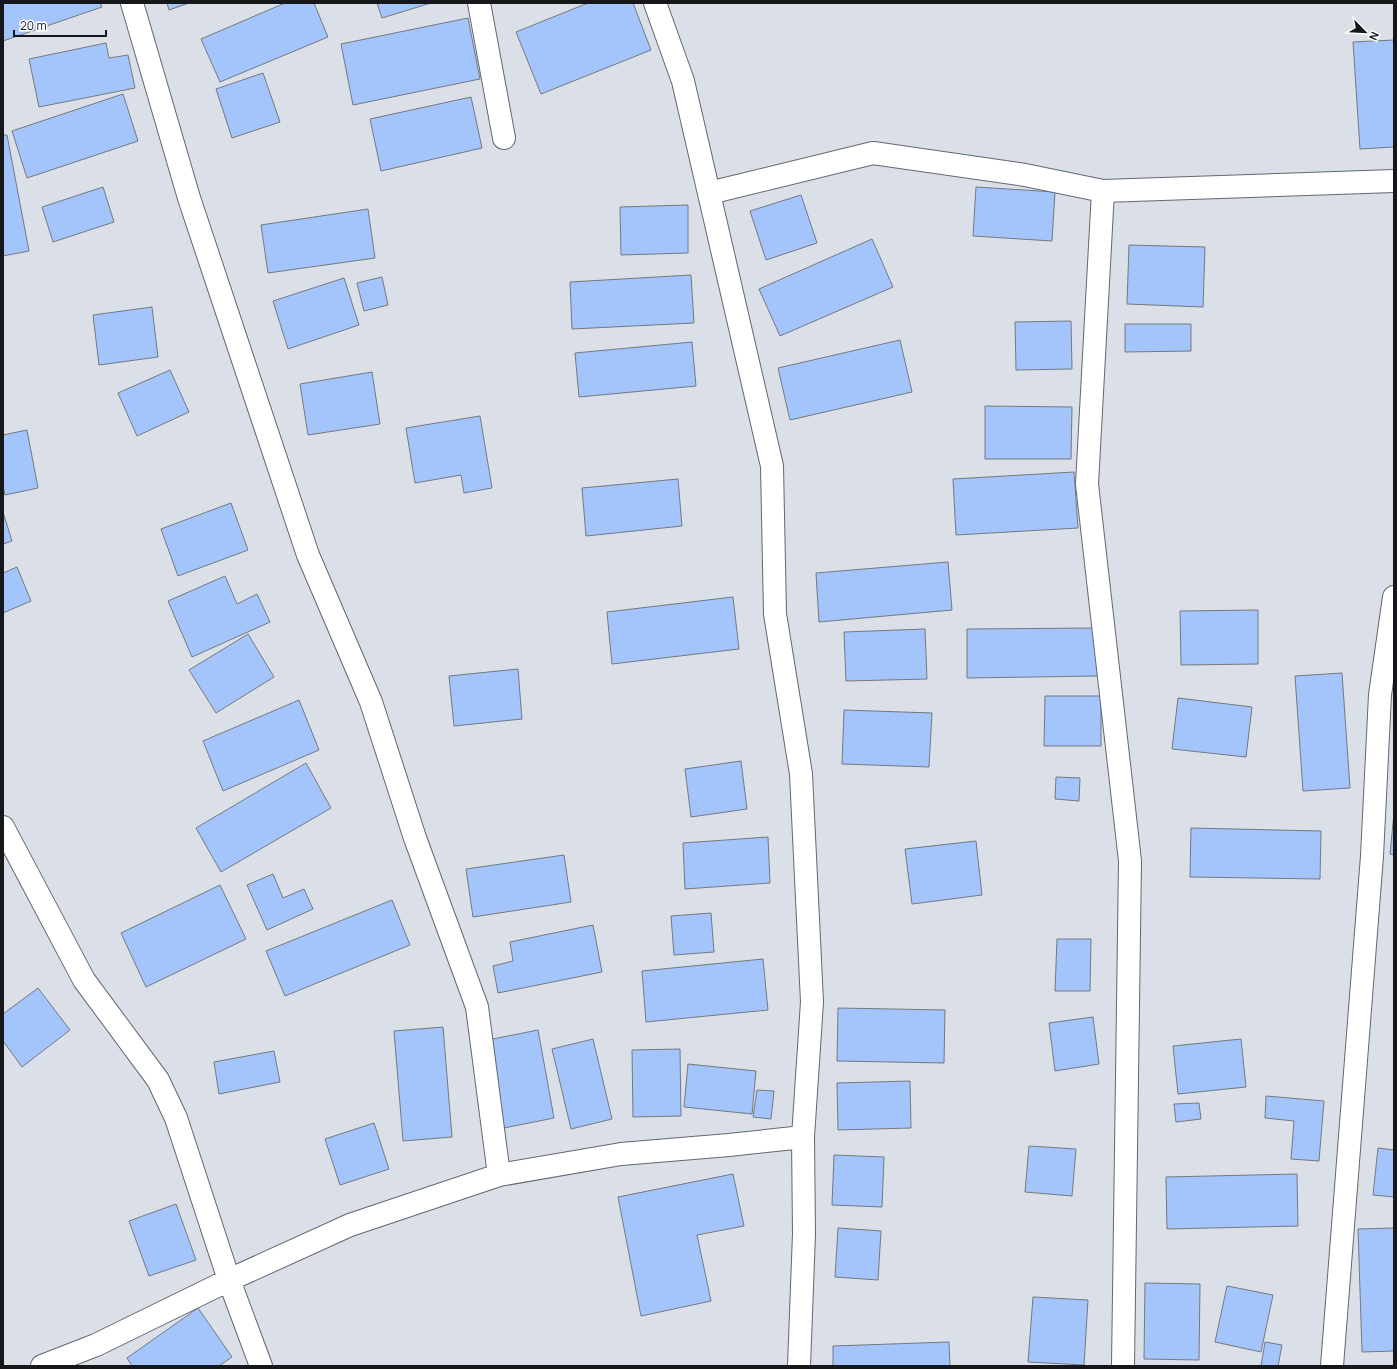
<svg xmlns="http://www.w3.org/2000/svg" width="1397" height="1369" viewBox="0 0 1397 1369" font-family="Manrope,sans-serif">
<rect width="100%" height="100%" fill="#dadfe8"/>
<!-- building -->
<path fill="#a4c4fc" stroke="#747980" d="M 3,3 L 100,3 L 102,7 L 3,41 Z
M 167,3 L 189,3 L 169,10 Z
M 285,3 L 314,3 L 328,37 L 220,82 L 201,39 Z
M 377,3 L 431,3 L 382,18 Z
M 588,3 L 633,3 L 651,50 L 541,94 L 516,32 Z
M 468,18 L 480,79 L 353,105 L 341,44 Z
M 1394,40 L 1394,147 L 1360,149 L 1353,42 Z
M 106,43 L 109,58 L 128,55 L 135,88 L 39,107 L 29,59 Z
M 263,73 L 280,122 L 232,138 L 216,89 Z
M 123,94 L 138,141 L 27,178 L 12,131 Z
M 471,97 L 482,148 L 381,171 L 370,119 Z
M 3,135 L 7,135 L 29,251 L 3,256 Z
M 103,187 L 114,222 L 53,242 L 42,207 Z
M 976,187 L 1055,192 L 1052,241 L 973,236 Z
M 801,195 L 817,243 L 766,260 L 750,211 Z
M 688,205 L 688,253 L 621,255 L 620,207 Z
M 368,209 L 375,258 L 268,273 L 261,225 Z
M 872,239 L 893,287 L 780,336 L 759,289 Z
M 1129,245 L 1205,247 L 1203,307 L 1127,304 Z
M 691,275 L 694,323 L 572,329 L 570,282 Z
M 382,277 L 388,305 L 364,311 L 357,283 Z
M 344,278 L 359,325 L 288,349 L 273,301 Z
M 152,307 L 158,357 L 99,365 L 93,315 Z
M 1071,321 L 1072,369 L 1016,370 L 1015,322 Z
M 1125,324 L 1191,324 L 1191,351 L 1125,352 Z
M 900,340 L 912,392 L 790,420 L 778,368 Z
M 692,342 L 696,386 L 579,397 L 575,353 Z
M 170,370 L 189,412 L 137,436 L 118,393 Z
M 372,372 L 380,424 L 308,435 L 300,384 Z
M 985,406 L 1072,407 L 1071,459 L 985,459 Z
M 480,416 L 492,488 L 464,493 L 461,475 L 415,483 L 406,428 Z
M 27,430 L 38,488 L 5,495 L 3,486 L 3,435 Z
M 1074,472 L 1078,528 L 956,535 L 953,479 Z
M 678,479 L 682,526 L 586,536 L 582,488 Z
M 231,503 L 248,550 L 178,576 L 161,529 Z
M 3,512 L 12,541 L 3,544 Z
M 948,562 L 952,610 L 819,622 L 816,573 Z
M 17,567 L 31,601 L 3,613 L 3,573 Z
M 225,576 L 237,604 L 257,594 L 270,622 L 192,657 L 168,601 Z
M 733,597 L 739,649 L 612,664 L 607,612 Z
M 1258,610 L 1258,664 L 1181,665 L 1180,611 Z
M 1098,628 L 1098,676 L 967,678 L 967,629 Z
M 925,629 L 927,679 L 846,681 L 844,632 Z
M 248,634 L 274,677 L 216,713 L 189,670 Z
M 518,669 L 522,719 L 454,726 L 449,676 Z
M 1342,673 L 1350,788 L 1303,791 L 1295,676 Z
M 1045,696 L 1101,696 L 1101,746 L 1044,746 Z
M 1178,698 L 1252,707 L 1246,757 L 1172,749 Z
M 299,700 L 319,750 L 223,791 L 203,741 Z
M 844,710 L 932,713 L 929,767 L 842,764 Z
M 741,761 L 747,809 L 691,817 L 685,769 Z
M 306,763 L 331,808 L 221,872 L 196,828 Z
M 1056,777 L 1080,778 L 1079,801 L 1055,799 Z
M 1394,813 L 1394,855 L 1390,854 Z
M 1191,828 L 1321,831 L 1320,879 L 1190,877 Z
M 768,837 L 770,883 L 685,889 L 683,843 Z
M 976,841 L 982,895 L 912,904 L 905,849 Z
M 564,855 L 571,902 L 473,917 L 466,869 Z
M 273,874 L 283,898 L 304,889 L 313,909 L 267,930 L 247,885 Z
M 220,885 L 246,939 L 146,987 L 121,933 Z
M 392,900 L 410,945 L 285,996 L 266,951 Z
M 711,913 L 714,952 L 674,955 L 671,916 Z
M 593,925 L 602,972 L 498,993 L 493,966 L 513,961 L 510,942 Z
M 1057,939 L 1091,939 L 1090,991 L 1055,991 Z
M 763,959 L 768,1010 L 646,1022 L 642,971 Z
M 38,988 L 70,1030 L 22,1067 L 3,1041 L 3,1014 Z
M 838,1008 L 945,1010 L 944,1063 L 837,1061 Z
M 1093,1017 L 1099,1064 L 1055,1071 L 1049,1023 Z
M 443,1027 L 452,1137 L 403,1141 L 394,1031 Z
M 538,1030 L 554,1118 L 504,1128 L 488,1040 Z
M 593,1039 L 612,1119 L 571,1129 L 552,1049 Z
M 1241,1039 L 1246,1087 L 1178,1094 L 1173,1046 Z
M 680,1049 L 681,1116 L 633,1117 L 632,1050 Z
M 274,1051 L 280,1082 L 219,1094 L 214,1062 Z
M 688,1064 L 756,1071 L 752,1114 L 684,1107 Z
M 910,1081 L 911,1128 L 838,1130 L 837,1083 Z
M 757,1090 L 774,1091 L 771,1119 L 753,1117 Z
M 1266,1096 L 1324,1101 L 1319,1161 L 1291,1159 L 1294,1121 L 1265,1118 Z
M 1199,1103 L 1201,1119 L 1176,1122 L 1174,1104 Z
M 374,1123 L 389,1169 L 340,1185 L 325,1139 Z
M 1029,1146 L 1076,1149 L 1072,1196 L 1025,1192 Z
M 1378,1148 L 1394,1150 L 1394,1197 L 1373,1195 Z
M 834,1155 L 884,1157 L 882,1207 L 832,1205 Z
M 733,1174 L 744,1226 L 697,1235 L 711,1301 L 641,1316 L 618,1197 Z
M 1297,1174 L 1298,1226 L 1167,1229 L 1166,1177 Z
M 176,1204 L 196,1260 L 149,1276 L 129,1221 Z
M 838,1228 L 881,1231 L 878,1280 L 835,1277 Z
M 1394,1228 L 1394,1351 L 1362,1352 L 1358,1229 Z
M 1145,1283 L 1200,1284 L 1199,1360 L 1144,1359 Z
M 1227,1286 L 1273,1295 L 1261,1352 L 1215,1342 Z
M 1033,1297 L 1088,1300 L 1084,1365 L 1028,1362 Z
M 198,1308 L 232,1357 L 219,1366 L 132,1366 L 127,1358 Z
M 949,1342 L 950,1366 L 833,1366 L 833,1346 Z
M 1265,1342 L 1282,1345 L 1278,1366 L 1261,1366 Z"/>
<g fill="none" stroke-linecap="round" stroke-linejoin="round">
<!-- minor casing -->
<g stroke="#63676f" stroke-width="24">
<path id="minor" d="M 132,3 L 189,198 L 308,555 L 371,702 L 415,838 L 477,1007 L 499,1175
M 479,3 L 504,138
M 655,3 L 683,81 L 772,466 L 775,614 L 801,774 L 812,1002 L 803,1137 L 804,1234 L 799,1366
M 1103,191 L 1087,484 L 1130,861 L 1123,1366
M 709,193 L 873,153 L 1025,175 L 1103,191 L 1394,181
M 3,827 L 84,980 L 158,1080 L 176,1118 L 229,1280 L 261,1366
M 42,1366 L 96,1345 L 229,1280 L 350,1225 L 499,1175 L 621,1154 L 729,1145 L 803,1137
M 1332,1366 L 1372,856 L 1380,695 L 1394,597"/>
</g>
<!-- minor -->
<use href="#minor" stroke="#fff" stroke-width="22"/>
</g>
<!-- border -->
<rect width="1397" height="1369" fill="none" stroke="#15171a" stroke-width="8"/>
<!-- north arrow -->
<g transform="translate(1365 32) rotate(114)" stroke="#ffffff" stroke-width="3" paint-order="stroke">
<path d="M0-3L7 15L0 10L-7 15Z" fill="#15171a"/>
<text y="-6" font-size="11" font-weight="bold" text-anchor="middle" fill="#15171a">N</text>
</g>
<!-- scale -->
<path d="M14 30v6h92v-6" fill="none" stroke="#15171a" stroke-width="2"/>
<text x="20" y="30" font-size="12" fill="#15171a" stroke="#ffffff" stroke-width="3" paint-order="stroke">20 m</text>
</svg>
